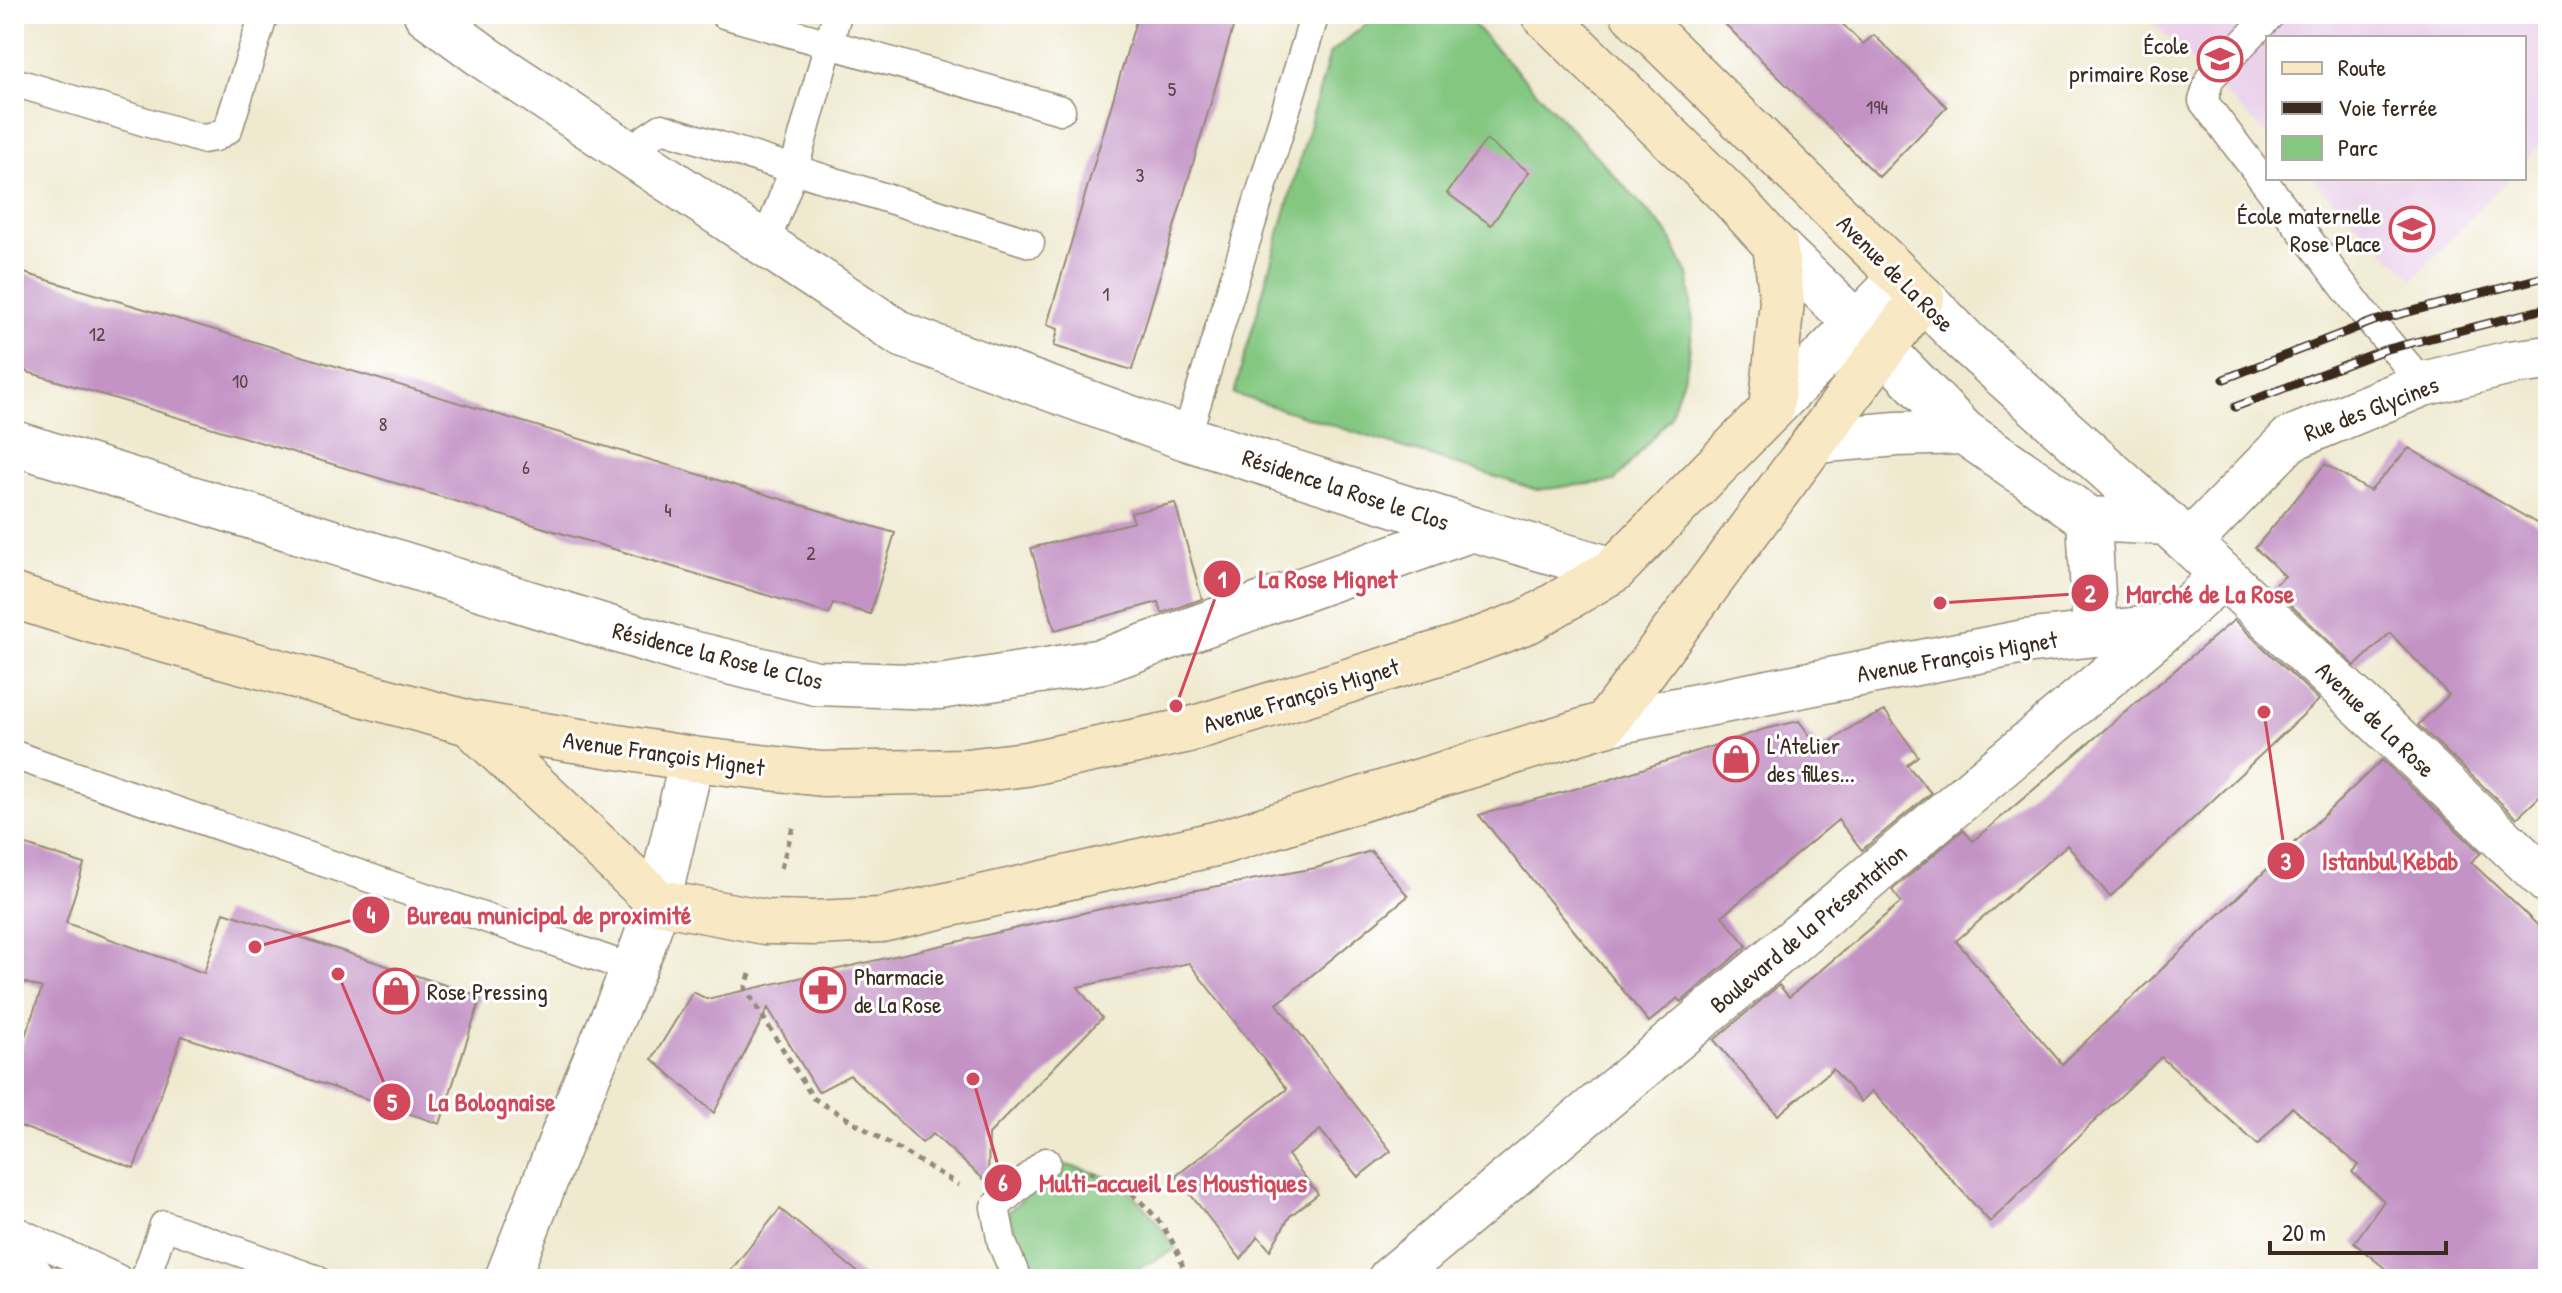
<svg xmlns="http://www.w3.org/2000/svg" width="2562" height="1293" viewBox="0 0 2562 1293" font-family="'Patrick Hand',sans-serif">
<rect width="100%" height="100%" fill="#fff"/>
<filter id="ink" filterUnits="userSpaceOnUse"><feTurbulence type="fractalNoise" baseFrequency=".0125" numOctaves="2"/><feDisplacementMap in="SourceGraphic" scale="16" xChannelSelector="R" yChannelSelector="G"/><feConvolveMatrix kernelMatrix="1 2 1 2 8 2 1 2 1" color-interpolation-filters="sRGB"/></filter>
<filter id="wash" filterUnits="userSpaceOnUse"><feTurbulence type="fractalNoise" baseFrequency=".006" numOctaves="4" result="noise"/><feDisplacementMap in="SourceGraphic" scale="32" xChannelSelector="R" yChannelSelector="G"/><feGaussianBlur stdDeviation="1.8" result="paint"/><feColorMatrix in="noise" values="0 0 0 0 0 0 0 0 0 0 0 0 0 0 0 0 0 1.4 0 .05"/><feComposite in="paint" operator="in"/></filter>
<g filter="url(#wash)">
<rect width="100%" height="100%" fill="#efe9cf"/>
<!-- built -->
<path fill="#ebd1eb" d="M 2144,14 L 2548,14 L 2548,137 L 2524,162 L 2524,38 L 2268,38 L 2268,136 Z
M 2311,178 L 2509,178 L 2413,279 Z"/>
<!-- green -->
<path fill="#83c781" stroke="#5f7850" stroke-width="2" d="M 1379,14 L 1464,14 L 1668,233 L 1689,277 L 1693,326 L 1687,366 L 1670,417 L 1615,481 L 1537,490 L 1234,394 L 1330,53 Z
M 1062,1164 C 1074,1167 1087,1170 1099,1174 C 1135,1187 1156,1220 1176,1249 L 1141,1267 L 1128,1279 L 1032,1279 L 1008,1212 Z"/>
<g id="blocks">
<!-- building -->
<path fill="#c393c5" d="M 1138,14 L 1237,14 L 1132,370 L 1054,346 L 1058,329 L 1047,325 Z
M 1715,14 L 1832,14 L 1863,44 L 1874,35 L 1947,107 L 1879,177 Z
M 1486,140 L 1529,172 L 1491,225 L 1447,193 Z
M 14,270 L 895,533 L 870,614 L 833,603 L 829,614 L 14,368 Z
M 2409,448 L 2548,530 L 2548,789 L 2517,818 L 2418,725 L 2449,695 L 2390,633 L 2355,666 L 2272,587 L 2285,576 L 2255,548 L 2325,464 L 2370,491 Z
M 1175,503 L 1202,599 L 1162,613 L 1158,602 L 1055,630 L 1031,548 L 1134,522 L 1131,513 Z
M 2234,620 L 2319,700 L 2110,897 L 2067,845 L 1956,941 L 2062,1064 L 2382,760 L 2481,853 L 2471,862 L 2548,935 L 2548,1279 L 2398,1279 L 2354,1243 L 2384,1201 L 2352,1172 L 2358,1165 L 2292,1107 L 2258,1145 L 2161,1057 L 1990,1222 L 1872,1091 L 1861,1102 L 1833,1069 L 1778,1115 L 1714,1040 L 1779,985 L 1789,997 L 1901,902 L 1892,890 L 1963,830 L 1973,841 Z
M 1885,711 L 1918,756 L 1907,765 L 1931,793 L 1862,850 L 1838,820 L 1722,916 L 1747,946 L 1681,1002 L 1678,998 L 1649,1022 L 1479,815 L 1608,780 L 1765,729 L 1799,721 L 1820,749 L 1856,724 Z
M 14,841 L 84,864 L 66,923 L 204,973 L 224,912 L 481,997 L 440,1124 L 182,1036 L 134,1168 L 14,1124 L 14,1067 L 42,988 L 14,979 Z
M 1371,851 L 1408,896 L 1277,1004 L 1391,1151 L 1358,1177 L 1320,1130 L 1288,1155 L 1318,1194 L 1290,1216 L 1270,1250 L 1258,1236 L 1241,1259 L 1176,1176 L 1287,1089 L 1189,963 L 1078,987 L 1102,1018 L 989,1134 L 988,1183 L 933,1134 L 922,1143 L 850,1075 L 818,1092 L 768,1008 L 714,1113 L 652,1059 L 693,992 L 707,999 L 1131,902 L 1316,868 Z
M 780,1209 L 866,1279 L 724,1279 Z"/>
</g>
</g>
<g filter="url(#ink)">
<use href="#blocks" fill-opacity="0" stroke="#958a76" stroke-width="2"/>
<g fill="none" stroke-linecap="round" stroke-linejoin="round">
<!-- lane casing -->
<g stroke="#958a76" stroke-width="31">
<path id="lane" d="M 724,14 L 1061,110
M 2271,14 L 2210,78 L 2203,101 L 2368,318 L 2423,384
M 14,82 L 202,139 L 215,137 L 228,129 L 264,14
M 626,152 L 662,128 L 1030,243
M 765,244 L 794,169 L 837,14
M 1186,438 L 1315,14
M 14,755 L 633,969
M 14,1230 L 118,1279
M 14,1241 L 43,1279
M 145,1279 L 164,1225 L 315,1279
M 1017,1279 L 1002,1243 L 995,1207 L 1046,1162"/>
</g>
<!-- street casing -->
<g stroke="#958a76" stroke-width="47">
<path id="street" d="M 426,14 L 487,59 L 902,335 L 1186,438 L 1472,529 L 1614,570
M 1775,245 L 1883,349 L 1964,432 L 2089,519 L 2168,523
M 1922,297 L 1965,341 L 2189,543 L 2548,882
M 1771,410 L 1901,278
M 1815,441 L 1897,434 L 1964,432
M 14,443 L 683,651 L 816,683 L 940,687 L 1103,661 L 1472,529
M 2089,519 L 2095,634
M 2189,543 L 2290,439 L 2423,384 L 2510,363 L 2548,358
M 1605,724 L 2024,642 L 2168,626
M 507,1279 L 564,1133 L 643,946 L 658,902 L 692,759
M 1390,1279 L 2168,626 L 2223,575"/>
</g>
<!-- secondary casing -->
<g stroke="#958a76" stroke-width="47">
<path id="secondary" d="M 14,596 L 93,621 L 469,723 L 692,759 L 822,774 L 966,771 L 1026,764 L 1185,731 L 1458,647 L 1528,621 L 1614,570 L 1771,410 L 1782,301 L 1775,245 L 1732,198 L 1543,14
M 469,723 L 658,902 L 765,922 L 815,923 L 881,920 L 1219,843 L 1605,724 L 1922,297 L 1633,14"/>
</g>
<!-- path -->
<path stroke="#958a76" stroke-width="5" stroke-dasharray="6 6" stroke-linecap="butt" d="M 781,868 L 794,824
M 750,974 L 745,988 L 813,1098 L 959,1185
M 1089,1172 C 1126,1182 1160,1215 1176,1249 C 1181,1258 1183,1269 1186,1279"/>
<!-- lane -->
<use href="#lane" stroke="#fff" stroke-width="28"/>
<!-- street -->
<use href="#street" stroke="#fff" stroke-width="44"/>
<!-- secondary -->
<use href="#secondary" stroke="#f8e8c3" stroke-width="44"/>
<!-- rail casing -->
<g stroke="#3b2a1e" stroke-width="9">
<path id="rail" d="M 2224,379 L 2374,321 L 2548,276
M 2235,407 L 2384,350 L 2548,308"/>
</g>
<!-- rail -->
<use href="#rail" stroke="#fff" stroke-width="6" stroke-dasharray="18" stroke-linecap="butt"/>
</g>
</g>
<!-- icons -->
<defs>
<g id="school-ring" transform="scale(2.3)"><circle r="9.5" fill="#fff" stroke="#d1495b" stroke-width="1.5"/><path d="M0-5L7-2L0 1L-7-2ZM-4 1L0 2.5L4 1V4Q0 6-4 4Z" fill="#d1495b"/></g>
<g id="shop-ring" transform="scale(2.3)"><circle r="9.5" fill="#fff" stroke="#d1495b" stroke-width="1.5"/><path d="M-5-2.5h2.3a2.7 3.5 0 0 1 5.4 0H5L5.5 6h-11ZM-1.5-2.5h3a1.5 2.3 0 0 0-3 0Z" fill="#d1495b"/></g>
<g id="pharmacy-ring" transform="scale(2.3)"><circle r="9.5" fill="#fff" stroke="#d1495b" stroke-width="1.5"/><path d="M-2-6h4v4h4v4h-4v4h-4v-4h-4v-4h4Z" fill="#d1495b"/></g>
</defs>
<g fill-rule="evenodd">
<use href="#school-ring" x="2220" y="59"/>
<use href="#school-ring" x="2412" y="229"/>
<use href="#shop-ring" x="1736" y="759"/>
<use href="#pharmacy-ring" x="823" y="990"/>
<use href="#shop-ring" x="396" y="991"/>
</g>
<g text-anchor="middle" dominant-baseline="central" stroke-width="6" stroke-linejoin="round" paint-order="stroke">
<!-- number labels -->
<g font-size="20" fill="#5d4448">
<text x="1172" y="88">5</text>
<text x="1877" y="106">194</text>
<text x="1140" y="174">3</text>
<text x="1106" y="293">1</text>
<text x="97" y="333">12</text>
<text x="240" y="380">10</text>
<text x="383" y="423">8</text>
<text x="526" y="466">6</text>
<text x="668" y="509">4</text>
<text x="811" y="552">2</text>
</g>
<!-- poi labels -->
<g font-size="24" fill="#3b2a1e" stroke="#fff" text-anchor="start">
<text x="2189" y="45" text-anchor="end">École<tspan x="2189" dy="28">primaire Rose</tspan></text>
<text x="2381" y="215" text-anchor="end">École maternelle<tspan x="2381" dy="28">Rose Place</tspan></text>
<text x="1767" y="745">L'Atelier<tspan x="1767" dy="28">des filles...</tspan></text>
<text x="854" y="976">Pharmacie<tspan x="854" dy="28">de La Rose</tspan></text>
<text x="427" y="991">Rose Pressing</text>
</g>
<!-- street labels -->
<g font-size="24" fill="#3b2a1e" stroke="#fff">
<text transform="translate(1896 273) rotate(45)">Avenue de La Rose</text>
<text transform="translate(2371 408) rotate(-21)">Rue des Glycines</text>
<text transform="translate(1346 489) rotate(18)">Résidence la Rose le Clos</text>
<text transform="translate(718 655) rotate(14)">Résidence la Rose le Clos</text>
<text transform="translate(1957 656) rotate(-10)">Avenue François Mignet</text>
<text transform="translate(1301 695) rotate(-17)">Avenue François Mignet</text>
<text transform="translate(2376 719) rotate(44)">Avenue de La Rose</text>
<text transform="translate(664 753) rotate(8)">Avenue François Mignet</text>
<text transform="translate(1808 928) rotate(-40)">Boulevard de la Présentation</text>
</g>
</g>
<!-- callouts -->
<path fill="none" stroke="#d1495b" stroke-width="3" d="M1176 706L1222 579M1940 603L2090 593M2264 712L2286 861M255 947L371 915M338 974L392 1102M973 1079L1003 1183"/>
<g fill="#d1495b" stroke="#fff" stroke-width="3">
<circle cx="1176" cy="706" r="8"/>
<circle cx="1940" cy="603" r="8"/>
<circle cx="2264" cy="712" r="8"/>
<circle cx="255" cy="947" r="8"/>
<circle cx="338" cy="974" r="8"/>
<circle cx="973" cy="1079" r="8"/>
<circle cx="1222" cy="579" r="20"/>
<circle cx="2090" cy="593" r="20"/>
<circle cx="2286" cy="861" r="20"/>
<circle cx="371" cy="915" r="20"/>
<circle cx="392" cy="1102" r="20"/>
<circle cx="1003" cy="1183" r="20"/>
</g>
<g font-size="24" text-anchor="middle" font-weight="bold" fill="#fff">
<text x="1222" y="588">1</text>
<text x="2090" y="602">2</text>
<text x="2286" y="870">3</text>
<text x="371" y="923">4</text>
<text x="392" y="1111">5</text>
<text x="1003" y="1191">6</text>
</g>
<g font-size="26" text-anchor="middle" font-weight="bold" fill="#d1495b" stroke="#fff" stroke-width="6" stroke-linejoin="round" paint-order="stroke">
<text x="1328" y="588">La Rose Mignet</text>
<text x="2210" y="603">Marché de La Rose</text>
<text x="2390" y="870">Istanbul Kebab</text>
<text x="549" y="924">Bureau municipal de proximité</text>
<text x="492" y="1111">La Bolognaise</text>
<text x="1173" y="1192">Multi-accueil Les Moustiques</text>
</g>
<!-- margin -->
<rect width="2562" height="1293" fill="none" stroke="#fff" stroke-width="48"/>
<!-- legend -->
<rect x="2266" y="36" width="260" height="144" fill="#ffffff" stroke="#b1aaa5" stroke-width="2"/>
<rect x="2282" y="62" width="40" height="12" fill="#f8e8c3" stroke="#b1aaa5" stroke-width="2"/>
<text x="2338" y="76" font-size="24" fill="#3b2a1e">Route</text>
<rect x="2282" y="102" width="40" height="12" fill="#3b2a1e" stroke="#b1aaa5" stroke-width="2"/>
<text x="2338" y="116" font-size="24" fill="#3b2a1e">Voie ferrée</text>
<rect x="2282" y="136" width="40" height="24" fill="#83c781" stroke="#b1aaa5" stroke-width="2"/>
<text x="2338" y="156" font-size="24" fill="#3b2a1e">Parc</text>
<!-- scale -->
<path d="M2270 1241v12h176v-12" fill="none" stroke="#3b2a1e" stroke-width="4"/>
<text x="2282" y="1241" font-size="24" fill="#3b2a1e" stroke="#ffffff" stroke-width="6" paint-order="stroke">20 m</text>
</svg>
